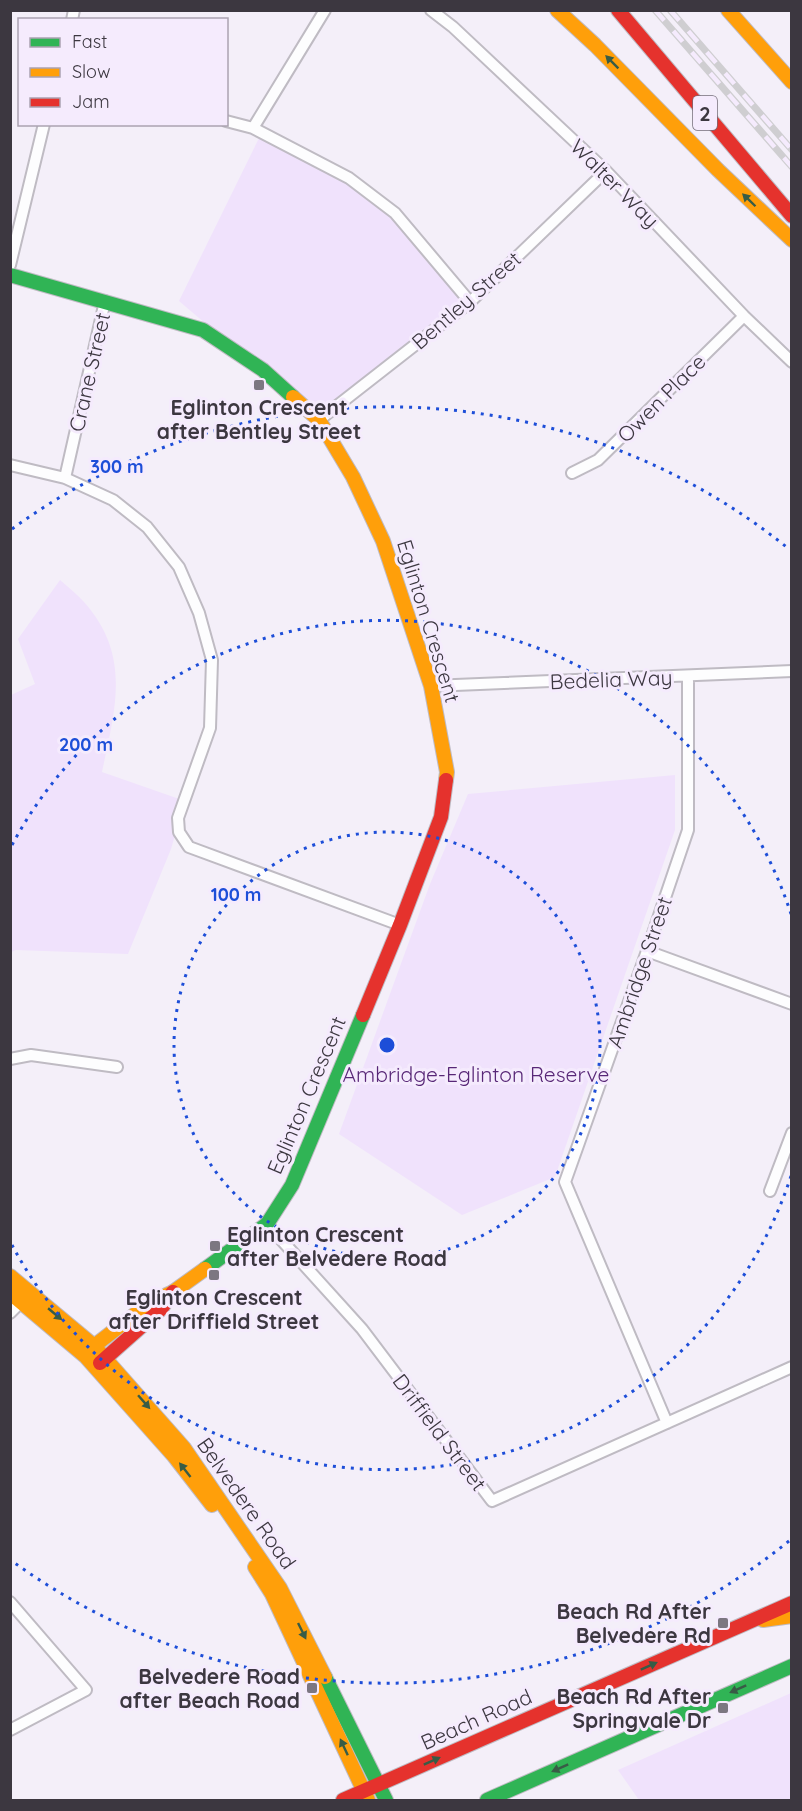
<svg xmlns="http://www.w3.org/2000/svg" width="802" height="1811" viewBox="0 0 802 1811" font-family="Quicksand,sans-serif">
<rect width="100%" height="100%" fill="#f4eff9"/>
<!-- green -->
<path fill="#f0e2fc" d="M 262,132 L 349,178 L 400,219 L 470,302 L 319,420 L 179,301 Z
M 60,580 C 68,587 77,594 84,602 C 132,656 115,709 102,772 L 185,801 L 171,849 L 128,954 L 16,950 L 11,952 L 11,695 L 35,684 L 18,639 Z
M 675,775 L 675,830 L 555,1177 L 462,1215 L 339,1134 L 430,884 L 468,794 Z
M 791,1693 L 791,1800 L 639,1800 L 618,1770 Z"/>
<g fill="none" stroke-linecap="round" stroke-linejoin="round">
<!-- street casing -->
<g stroke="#bfbbc3" stroke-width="14">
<path id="street" d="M 431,10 L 453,27 L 606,171 L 744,316 L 792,362
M 72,20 L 74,10
M 226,121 L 253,128 L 349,178 L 395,213 L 470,302
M 253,128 L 325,10
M 10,265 L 44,124
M 319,420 L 470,302 L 606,171
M 10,465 L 65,478 L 113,500 L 147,527 L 179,567 L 199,613 L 212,660 L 210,728 L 178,818 L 179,832 L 189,847 L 400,925
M 572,473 L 598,460 L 744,316
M 65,478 L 105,301
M 431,686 L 792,671
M 647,951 L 792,1004
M 10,1059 L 31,1055 L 117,1067
M 770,1191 L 792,1133
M 267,1224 L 362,1329 L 492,1501 L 792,1367
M 10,1313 L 26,1297
M 667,1423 L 565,1182 L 647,951 L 688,830 L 688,676
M 10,1602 L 86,1690 L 10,1730"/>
</g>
<!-- fast casing -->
<g stroke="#bfbbc3" stroke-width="16">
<path id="fast" d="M 10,275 L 203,330 L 263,370 L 293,397
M 205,1269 L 267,1224 L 292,1185 L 363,1015
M 325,1677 L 386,1800
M 487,1800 L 792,1666"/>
</g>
<!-- slow casing -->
<g stroke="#bfbbc3" stroke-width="16">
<path id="slow" d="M 557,10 L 595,45 L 718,170 L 792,240
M 728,10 L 792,82
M 293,397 L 319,420 L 353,477 L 383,541 L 431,686 L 447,772 L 446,780
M 10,1276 L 94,1346 L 184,1448 L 280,1588 L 325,1677
M 10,1293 L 86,1357 L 174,1456 L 212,1505
M 86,1357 L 94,1346 L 151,1302 L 173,1292 L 205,1269
M 255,1567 L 272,1594 L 368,1800
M 763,1620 L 792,1616"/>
</g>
<!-- jam casing -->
<g stroke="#bfbbc3" stroke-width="16">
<path id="jam" d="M 618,10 L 792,216
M 363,1015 L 400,925 L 441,817 L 446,780
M 100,1363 L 161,1309 L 173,1292
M 343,1800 L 792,1603"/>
</g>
<!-- street -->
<use href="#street" stroke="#fdfdfe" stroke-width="10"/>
<!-- fast -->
<use href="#fast" stroke="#30b455" stroke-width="14"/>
<!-- slow -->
<use href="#slow" stroke="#ff9f0a" stroke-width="14"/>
<!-- jam -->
<use href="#jam" stroke="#e5322d" stroke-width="14"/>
<!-- rail casing -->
<g stroke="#cfced1" stroke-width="7">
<path id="rail" d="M 655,10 L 792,167
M 670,10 L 792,150"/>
</g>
<!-- rail -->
<use href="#rail" stroke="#f5ebfd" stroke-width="4.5" stroke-dasharray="14" stroke-linecap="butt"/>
</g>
<!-- one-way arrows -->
<defs><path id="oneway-solid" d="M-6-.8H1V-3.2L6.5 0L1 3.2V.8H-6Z" transform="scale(1.5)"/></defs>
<g fill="#385c46">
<use href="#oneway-solid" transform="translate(612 62) rotate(-135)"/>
<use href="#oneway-solid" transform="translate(749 200) rotate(-136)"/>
<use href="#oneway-solid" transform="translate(55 1314) rotate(40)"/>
<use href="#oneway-solid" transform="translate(144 1402) rotate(49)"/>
<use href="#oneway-solid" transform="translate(185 1470) rotate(-128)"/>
<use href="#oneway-solid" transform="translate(302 1631) rotate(64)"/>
<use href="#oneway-solid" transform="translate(649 1666) rotate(-24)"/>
<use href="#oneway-solid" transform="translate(738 1689) rotate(156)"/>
<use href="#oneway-solid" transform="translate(344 1747) rotate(-115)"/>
<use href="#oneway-solid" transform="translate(432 1761) rotate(-24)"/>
<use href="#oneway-solid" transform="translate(560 1768) rotate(156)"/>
</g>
<!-- distance rings -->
<g fill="none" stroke="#1d4ed8" stroke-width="3" stroke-dasharray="3 6">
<circle cx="387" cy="1045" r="213"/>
<path d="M791 1176A425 425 0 0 1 12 1245M12 845A425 425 0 0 1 791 914"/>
<path d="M789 1541A638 638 0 0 1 12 1561M12 529A638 638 0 0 1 789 549"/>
</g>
<!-- markers -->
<g fill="#7c7781" stroke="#f5ebfd" stroke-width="2">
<rect x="253" y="379" width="12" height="12" rx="3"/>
<rect x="209" y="1240" width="12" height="12" rx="3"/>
<rect x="208" y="1269" width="12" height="12" rx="3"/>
<rect x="717" y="1617" width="12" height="12" rx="3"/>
<rect x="306" y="1682" width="12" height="12" rx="3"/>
<rect x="717" y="1702" width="12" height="12" rx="3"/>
</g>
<g text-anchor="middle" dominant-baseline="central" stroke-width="6" stroke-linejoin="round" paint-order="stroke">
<!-- shield labels -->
<rect fill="#f5ebfd" stroke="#746d79" stroke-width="1.5" x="693" y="96" width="24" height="34" rx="4.5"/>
<g font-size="20" font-weight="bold" fill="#3c3740">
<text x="705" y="113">2</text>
</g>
<!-- street labels -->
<g font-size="21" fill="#3c3740" stroke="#f5ebfd">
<text transform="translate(615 183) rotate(45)">Walter Way</text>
<text transform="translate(466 300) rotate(-41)">Bentley Street</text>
<text transform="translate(89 372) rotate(-77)">Crane Street</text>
<text transform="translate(661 398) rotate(-45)">Owen Place</text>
<text transform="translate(429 621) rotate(73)">Eglinton Crescent</text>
<text transform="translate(611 679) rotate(-2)">Bedelia Way</text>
<text transform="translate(639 972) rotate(-71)">Ambridge Street</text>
<text transform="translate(306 1095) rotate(-67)">Eglinton Crescent</text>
<text transform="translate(440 1432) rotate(53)">Driffield Street</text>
<text transform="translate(247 1503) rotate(55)">Belvedere Road</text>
<text transform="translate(476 1719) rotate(-24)">Beach Road</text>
</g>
<!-- poi labels -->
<g font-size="21" font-weight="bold" fill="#3c3740" stroke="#f5ebfd" text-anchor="end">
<text x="259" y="407" text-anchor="middle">Eglinton Crescent<tspan x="259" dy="24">after Bentley Street</tspan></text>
<text x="227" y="1234" text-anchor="start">Eglinton Crescent<tspan x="227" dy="24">after Belvedere Road</tspan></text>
<text x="214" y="1297" text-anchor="middle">Eglinton Crescent<tspan x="214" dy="24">after Driffield Street</tspan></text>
<text x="711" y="1611">Beach Rd After<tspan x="711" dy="24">Belvedere Rd</tspan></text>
<text x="300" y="1676">Belvedere Road<tspan x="300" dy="24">after Beach Road</tspan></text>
<text x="711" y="1696">Beach Rd After<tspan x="711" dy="24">Springvale Dr</tspan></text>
</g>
<!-- park labels -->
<g font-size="21" fill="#582777" stroke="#f5ebfd">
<text x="476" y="1074">Ambridge-Eglinton Reserve</text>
</g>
</g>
<circle cx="387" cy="1045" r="9" fill="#1d4ed8" stroke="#f5ebfd" stroke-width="3"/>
<g font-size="18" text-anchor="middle" font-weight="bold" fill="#1d4ed8" stroke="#f5ebfd" stroke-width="6" stroke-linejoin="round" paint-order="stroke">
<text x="117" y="473">300 m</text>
<text x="86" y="751">200 m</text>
<text x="236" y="901">100 m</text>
</g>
<!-- border -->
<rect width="802" height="1811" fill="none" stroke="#3c3740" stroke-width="24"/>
<!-- legend -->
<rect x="18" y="18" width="210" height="108" fill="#f5ebfd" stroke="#aba3b1" stroke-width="1.5"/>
<rect x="30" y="38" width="30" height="9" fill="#30b455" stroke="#aba3b1" stroke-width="1.5"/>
<text x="72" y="48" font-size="18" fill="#3c3740">Fast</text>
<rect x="30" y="68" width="30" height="9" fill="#ff9f0a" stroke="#aba3b1" stroke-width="1.5"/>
<text x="72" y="78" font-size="18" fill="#3c3740">Slow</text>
<rect x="30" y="98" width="30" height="9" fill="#e5322d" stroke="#aba3b1" stroke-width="1.5"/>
<text x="72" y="108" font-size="18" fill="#3c3740">Jam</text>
</svg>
